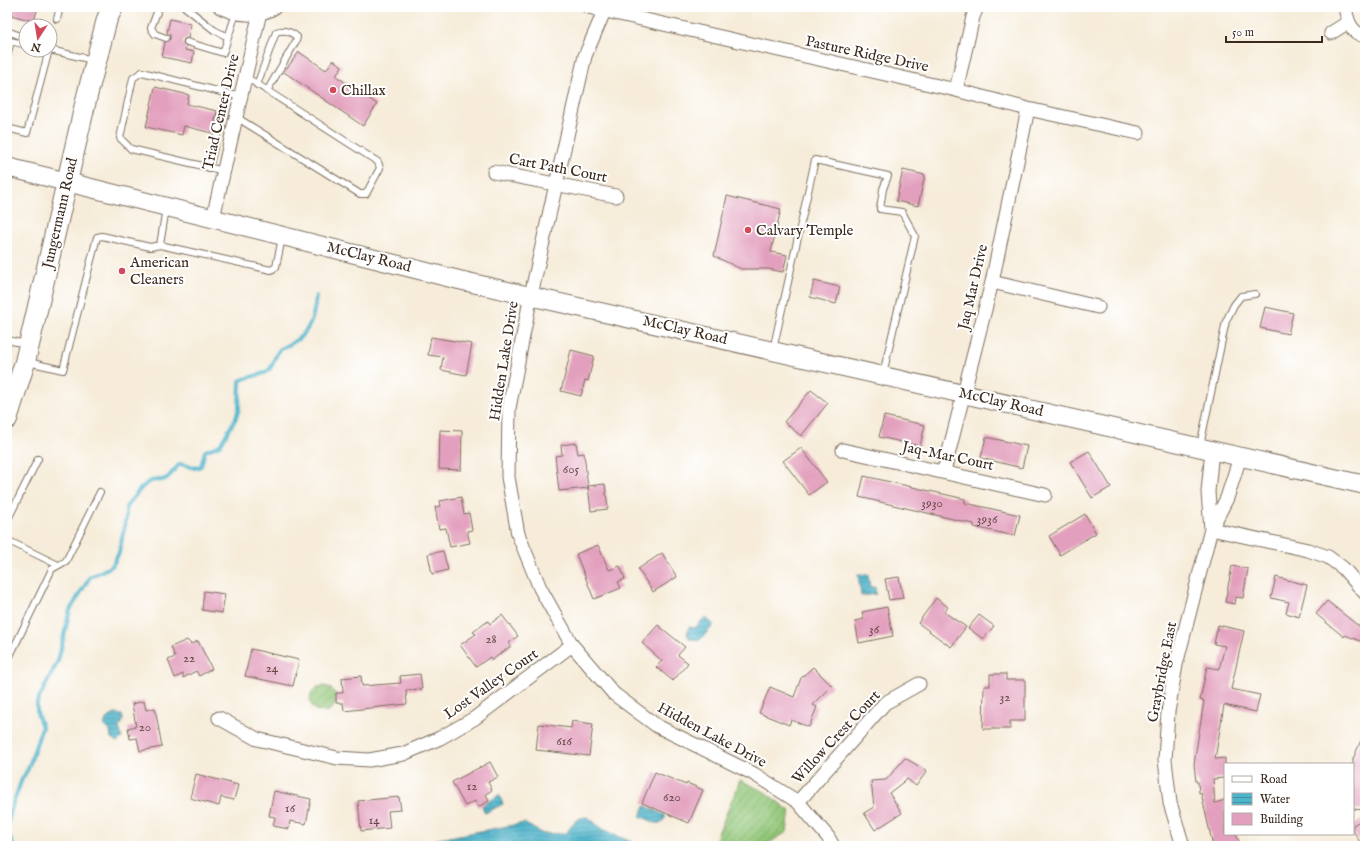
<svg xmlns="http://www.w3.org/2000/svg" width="1372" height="853" viewBox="0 0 1372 853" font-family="'IM FELL English',serif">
<defs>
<pattern id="garden-furrows" width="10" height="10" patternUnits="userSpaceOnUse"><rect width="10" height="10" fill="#91c677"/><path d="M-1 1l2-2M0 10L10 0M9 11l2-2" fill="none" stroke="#78a161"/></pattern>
<pattern id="water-rules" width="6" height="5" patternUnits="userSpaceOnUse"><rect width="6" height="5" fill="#4db4cb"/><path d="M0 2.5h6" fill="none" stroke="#4193a4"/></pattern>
</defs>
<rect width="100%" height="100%" fill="#fff"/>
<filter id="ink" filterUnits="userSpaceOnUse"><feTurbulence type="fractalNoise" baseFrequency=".025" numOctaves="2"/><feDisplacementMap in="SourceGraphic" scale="8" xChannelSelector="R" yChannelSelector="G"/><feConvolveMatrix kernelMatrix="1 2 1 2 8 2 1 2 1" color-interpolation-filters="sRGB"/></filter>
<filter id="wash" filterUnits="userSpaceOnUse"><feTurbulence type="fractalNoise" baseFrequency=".012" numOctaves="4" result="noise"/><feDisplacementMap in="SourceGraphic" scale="16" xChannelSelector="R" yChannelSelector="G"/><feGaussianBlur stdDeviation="0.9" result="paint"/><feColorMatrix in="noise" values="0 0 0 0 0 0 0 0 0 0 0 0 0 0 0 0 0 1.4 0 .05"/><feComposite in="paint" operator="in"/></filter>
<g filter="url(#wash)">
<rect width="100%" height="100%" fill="#f6ecd9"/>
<!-- garden -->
<path fill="url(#garden-furrows)" stroke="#66784a" d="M310 699a13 13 0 1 1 26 0a13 13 0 1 1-26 0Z
M 740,780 L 765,792 L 790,811 L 787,832 L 764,846 L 713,846 Z"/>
<!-- water -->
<path fill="url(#water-rules)" stroke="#446f74" d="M 868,574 L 870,587 L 875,587 L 876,594 L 861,596 L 858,575 Z
M 705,617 L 714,625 L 700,640 L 689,639 L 689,635 L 687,635 L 689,627 L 695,628 Z
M 115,714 L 122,715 C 124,720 123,723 119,727 L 122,738 L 117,742 L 111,738 L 110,731 L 104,725 L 106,719 Z
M 499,795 L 503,804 L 485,813 L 482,806 Z
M 645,806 L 665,815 L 665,818 L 662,823 L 656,823 L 640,816 Z
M 588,817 L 602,829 L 640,846 L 428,846 L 432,842 L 438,839 L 524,823 L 543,834 L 567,833 C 573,822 575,818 588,817 Z"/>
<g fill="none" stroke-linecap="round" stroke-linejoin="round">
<!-- stream -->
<path stroke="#4db4cb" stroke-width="4" d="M 7,825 L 11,809 L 22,779 L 28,769 L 42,727 L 37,713 L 37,702 L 58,661 L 70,610 L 90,577 L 112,566 L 119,553 L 126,519 L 126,507 C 133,499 141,485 151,481 C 156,479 161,482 167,478 C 172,474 175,468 180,464 L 195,468 L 201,466 L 205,451 L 220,445 L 236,418 L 239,408 L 240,381 C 249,375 261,377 269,370 C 274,365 274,356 279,351 C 282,347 288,346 292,343 C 311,332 314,316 316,296
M 7,832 L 13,846"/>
</g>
<g id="blocks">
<!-- building -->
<path fill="#e3a0be" d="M 7,7 L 38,7 L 34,21 L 7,14 Z
M 170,19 L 191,24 L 188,38 L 184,39 L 183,43 L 186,46 L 185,50 L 194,52 L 192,63 L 162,57 L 165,42 L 170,39 L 170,35 L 167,33 Z
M 299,52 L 326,70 L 333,60 L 342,66 L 336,76 L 377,104 L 363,126 L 284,72 Z
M 155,87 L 189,95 L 187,104 L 217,111 L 212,133 L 184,126 L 182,135 L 146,127 Z
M 903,170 L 925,175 L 918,206 L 896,201 Z
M 727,196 L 781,209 L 771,252 L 787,255 L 783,272 L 768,269 L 741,269 L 714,256 Z
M 814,281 L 840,287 L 836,304 L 810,297 Z
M 1265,307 L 1293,313 L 1288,334 L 1260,328 Z
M 431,337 L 472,344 L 466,375 L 441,370 L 443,357 L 428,355 Z
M 571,350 L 594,356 L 588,381 L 585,380 L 581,396 L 561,391 Z
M 811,390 L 828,403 L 801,436 L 784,422 Z
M 884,416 L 925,425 L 920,446 L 879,437 Z
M 440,430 L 462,431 L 461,470 L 439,469 Z
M 986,437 L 1027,446 L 1022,468 L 981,458 Z
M 576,443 L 578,454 L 584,453 L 588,488 L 559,491 L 555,456 L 562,455 L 561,445 Z
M 801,448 L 827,482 L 809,495 L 783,461 Z
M 1089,451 L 1111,487 L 1092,498 L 1070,462 Z
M 864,476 L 965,499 L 965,503 L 1020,515 L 1015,536 L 974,527 L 974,524 L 859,497 Z
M 605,484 L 608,509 L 591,511 L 588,486 Z
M 461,497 L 464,514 L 469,513 L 472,530 L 467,531 L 470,543 L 450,547 L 446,528 L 439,529 L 435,507 L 441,506 L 440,501 Z
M 1085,514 L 1096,533 L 1060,555 L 1049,536 Z
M 598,545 L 609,570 L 620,566 L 625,579 L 618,582 L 621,588 L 594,599 L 576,554 Z
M 443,551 L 448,570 L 432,574 L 428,554 Z
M 662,553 L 677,577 L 653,592 L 638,569 Z
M 1232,566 L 1248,569 L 1243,598 L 1236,597 L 1235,604 L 1225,602 Z
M 899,577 L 903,598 L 889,600 L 885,579 Z
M 1276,577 L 1307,585 L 1299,617 L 1286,613 L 1289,602 L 1271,598 Z
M 204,591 L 225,594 L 222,613 L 202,610 Z
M 936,598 L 948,607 L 944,612 L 966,627 L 951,647 L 918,623 Z
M 1327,601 L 1365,631 L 1365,643 L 1345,635 L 1344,637 L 1316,614 Z
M 887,607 L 893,636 L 859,643 L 855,621 L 864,619 L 862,612 Z
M 502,615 L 518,636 L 509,643 L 511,646 L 492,660 L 490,657 L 476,667 L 460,645 L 476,634 L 473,632 L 488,621 L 490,624 Z
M 979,615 L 994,626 L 983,639 L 968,628 Z
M 658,625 L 685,647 L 678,655 L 688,663 L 673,681 L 656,667 L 662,661 L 642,643 Z
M 1218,625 L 1244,631 L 1231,689 L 1260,695 L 1256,712 L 1224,705 L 1215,759 L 1225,758 L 1225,778 L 1213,779 L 1215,803 L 1225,800 L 1225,834 L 1236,834 L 1241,846 L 1213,846 L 1201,793 L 1199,793 L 1198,782 L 1196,782 L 1194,764 L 1204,701 L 1200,700 L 1207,667 L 1219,669 L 1225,646 L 1214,644 Z
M 187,640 L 191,644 L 198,641 L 212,669 L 199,676 L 196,671 L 183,678 L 183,674 L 175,678 L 168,660 L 175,657 L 171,647 Z
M 251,649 L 299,660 L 293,686 L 245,676 Z
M 813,667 L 832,686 L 813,705 L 817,707 L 809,727 L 791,720 L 789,725 L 759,713 L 770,687 L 794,697 L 801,678 Z
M 420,674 L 422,689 L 406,690 L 407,704 L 344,711 L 343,703 L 336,703 L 336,693 L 343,693 L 342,678 L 361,676 L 362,686 L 401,683 L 400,676 Z
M 990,674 L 1006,674 L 1006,680 L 1025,680 L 1025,721 L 1010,721 L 1010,729 L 983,729 L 984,686 L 990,686 Z
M 144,701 L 146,710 L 155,708 L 162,747 L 140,751 L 137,738 L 130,739 L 128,728 L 136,726 L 132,704 Z
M 572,721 L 593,724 L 589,756 L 536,750 L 539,724 L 571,728 Z
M 1365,731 L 1365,810 L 1353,809 L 1353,759 Z
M 905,758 L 927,771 L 916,786 L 907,779 L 889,793 L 902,813 L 875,830 L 864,813 L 874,807 L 871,781 L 886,780 Z
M 490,762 L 498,777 L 488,782 L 492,790 L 486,794 L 489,801 L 478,807 L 475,801 L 465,806 L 452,782 Z
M 655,772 L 686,785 L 687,783 L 703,790 L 689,823 L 642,803 Z
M 196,774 L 238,785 L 234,800 L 221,797 L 219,806 L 190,798 Z
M 274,791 L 311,799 L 306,824 L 290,821 L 289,829 L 273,826 L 275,817 L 269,816 Z
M 399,797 L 401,810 L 388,811 L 390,828 L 361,831 L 358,801 Z
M 1365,818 L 1365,846 L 1362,846 L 1353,830 L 1353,825 Z"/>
</g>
</g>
<g filter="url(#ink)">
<use href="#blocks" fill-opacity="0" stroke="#7c6e5f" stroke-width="1"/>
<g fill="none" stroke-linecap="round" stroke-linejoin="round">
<!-- service casing -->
<g stroke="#7c6e5f" stroke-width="8">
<path id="service" d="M 159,7 L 151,28 L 155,34 L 166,38
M 185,7 L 214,30 L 228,37
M 57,19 L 60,7
M 7,31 L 26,38
M 7,40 L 26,45
M 187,42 L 223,53 L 236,13
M 50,50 L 93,60
M 7,57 L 11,41
M 257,85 L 276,32 C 284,29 290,31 297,37 L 296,41 L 267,91
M 236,117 L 360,194 L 366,194 L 380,168 L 378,162 L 246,77
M 7,128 L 27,133 L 49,50
M 209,168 L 227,93
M 224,171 L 131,149 L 120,138 L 133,78 L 142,72 L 241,97
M 160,245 L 271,270 L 276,267 L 282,238
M 7,340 L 26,344
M 773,350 L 815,160 L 888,176 L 883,189 L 880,209 L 902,212 L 915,236 L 883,374
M 28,362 L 63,370 L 97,237 L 102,236 L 150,247 L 160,245 L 166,208
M 1200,446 L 1226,321 L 1234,305 L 1241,296 L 1255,294
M 7,521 L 38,459
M 7,540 L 58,565
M 7,662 L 52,569 L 66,561 L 100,492"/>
</g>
<!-- minor casing -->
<g stroke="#7c6e5f" stroke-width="15">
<path id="minor" d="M 220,7 C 236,15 259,18 275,7
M 588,7 L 956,90 L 1028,109 L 1138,133
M 606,7 L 585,56 L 531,295 L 509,408 L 508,477 L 518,534 L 540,588 L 572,645 L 614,694 L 657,726 L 754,774 L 798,802 L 828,837 L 833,846
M 1345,7 C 1347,19 1350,33 1365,36
M 1331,33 L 1347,23
M 956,90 L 973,17 L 977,7
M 494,172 L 616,196
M 213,218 L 260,12
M 992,282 L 1098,307
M 843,450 L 1045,495
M 944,471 L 992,282 L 1028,109
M 1211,529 L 1308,550 L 1328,557 L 1343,568 L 1365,593
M 1211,529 L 1208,492 L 1212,450
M 219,718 L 257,739 L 337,758 L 369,760 L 403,754 L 440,738 L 475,718 L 572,645
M 798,802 L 885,703 L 919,684
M 1183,846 L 1170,803 L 1165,760 L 1168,712 L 1176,665 L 1211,529 L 1227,498 L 1240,457"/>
</g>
<!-- secondary casing -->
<g stroke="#7c6e5f" stroke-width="20">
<path id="secondary" d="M 7,167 L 459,280 L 1365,485"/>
</g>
<!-- primary casing -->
<g stroke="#7c6e5f" stroke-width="22">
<path id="primary" d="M 7,419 L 25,362 L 87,96 L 107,19 L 113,7"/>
</g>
<!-- service -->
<use href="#service" stroke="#fff" stroke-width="6"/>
<!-- minor -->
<use href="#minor" stroke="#fff" stroke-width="13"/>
<!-- secondary -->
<use href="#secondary" stroke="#fff" stroke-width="18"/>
<!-- primary -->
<use href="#primary" stroke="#fff" stroke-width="20"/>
</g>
</g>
<!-- markers -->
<g fill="#d1495b" stroke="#fff" stroke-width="1.5">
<circle cx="333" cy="90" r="4"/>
<circle cx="748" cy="230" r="4"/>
<circle cx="122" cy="271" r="4"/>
</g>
<g text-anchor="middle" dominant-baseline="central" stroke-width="4" stroke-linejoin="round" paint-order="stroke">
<!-- number labels -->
<g font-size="13" fill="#654846">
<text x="571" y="469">605</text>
<text x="932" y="503">3930</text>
<text x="987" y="519">3936</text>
<text x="874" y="629">36</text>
<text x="491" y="639">28</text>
<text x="189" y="658">22</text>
<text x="272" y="668">24</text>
<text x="1005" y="697">32</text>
<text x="145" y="727">20</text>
<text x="564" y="741">616</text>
<text x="472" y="786">12</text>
<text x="672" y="797">620</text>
<text x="290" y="808">16</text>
<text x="374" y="820">14</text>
</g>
<!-- street labels -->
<g font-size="15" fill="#3b2a1e" stroke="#fff">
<text transform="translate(867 54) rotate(12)">Pasture Ridge Drive</text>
<text transform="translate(221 112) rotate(-77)">Triad Center Drive</text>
<text transform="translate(558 168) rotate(11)">Cart Path Court</text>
<text transform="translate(60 213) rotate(-77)">Jungermann Road</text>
<text transform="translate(369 257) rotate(14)">McClay Road</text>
<text transform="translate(973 287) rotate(-77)">Jaq Mar Drive</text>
<text transform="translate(685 330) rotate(13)">McClay Road</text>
<text transform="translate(504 361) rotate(-81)">Hidden Lake Drive</text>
<text transform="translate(1001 402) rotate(13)">McClay Road</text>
<text transform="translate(948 456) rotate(12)">Jaq-Mar Court</text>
<text transform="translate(1162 672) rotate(-79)">Graybridge East</text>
<text transform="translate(491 684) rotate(-35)">Lost Valley Court</text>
<text transform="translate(712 735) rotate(28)">Hidden Lake Drive</text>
<text transform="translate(836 737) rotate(-47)">Willow Crest Court</text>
</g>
<!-- poi labels -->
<g font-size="15" fill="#3b2a1e" stroke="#fff" text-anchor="start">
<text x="341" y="90">Chillax</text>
<text x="756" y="230">Calvary Temple</text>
<text x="130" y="262">American<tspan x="130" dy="17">Cleaners</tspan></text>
</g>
</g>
<!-- margin -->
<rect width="1372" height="853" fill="none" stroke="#fff" stroke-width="24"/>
<!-- legend -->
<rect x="1224" y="763" width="130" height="72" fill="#ffffff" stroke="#b1aaa5"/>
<rect x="1232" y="776" width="20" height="6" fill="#ffffff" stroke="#b1aaa5"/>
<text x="1260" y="783" font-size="12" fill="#3b2a1e">Road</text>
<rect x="1232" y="793" width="20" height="12" fill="url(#water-rules)" stroke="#b1aaa5"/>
<text x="1260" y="803" font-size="12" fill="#3b2a1e">Water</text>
<rect x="1232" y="813" width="20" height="12" fill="#e3a0be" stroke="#b1aaa5"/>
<text x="1260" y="823" font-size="12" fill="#3b2a1e">Building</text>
<!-- north arrow -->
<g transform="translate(38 38) rotate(192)"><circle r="19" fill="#ffffff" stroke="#b1aaa5"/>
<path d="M0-3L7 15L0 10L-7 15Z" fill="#d1495b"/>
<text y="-6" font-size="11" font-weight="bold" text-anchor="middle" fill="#3b2a1e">N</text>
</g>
<!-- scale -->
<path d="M1226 36v6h96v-6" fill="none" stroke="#3b2a1e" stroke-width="2"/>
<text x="1232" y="36" font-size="12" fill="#3b2a1e" stroke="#ffffff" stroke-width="3" paint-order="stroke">50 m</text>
</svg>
